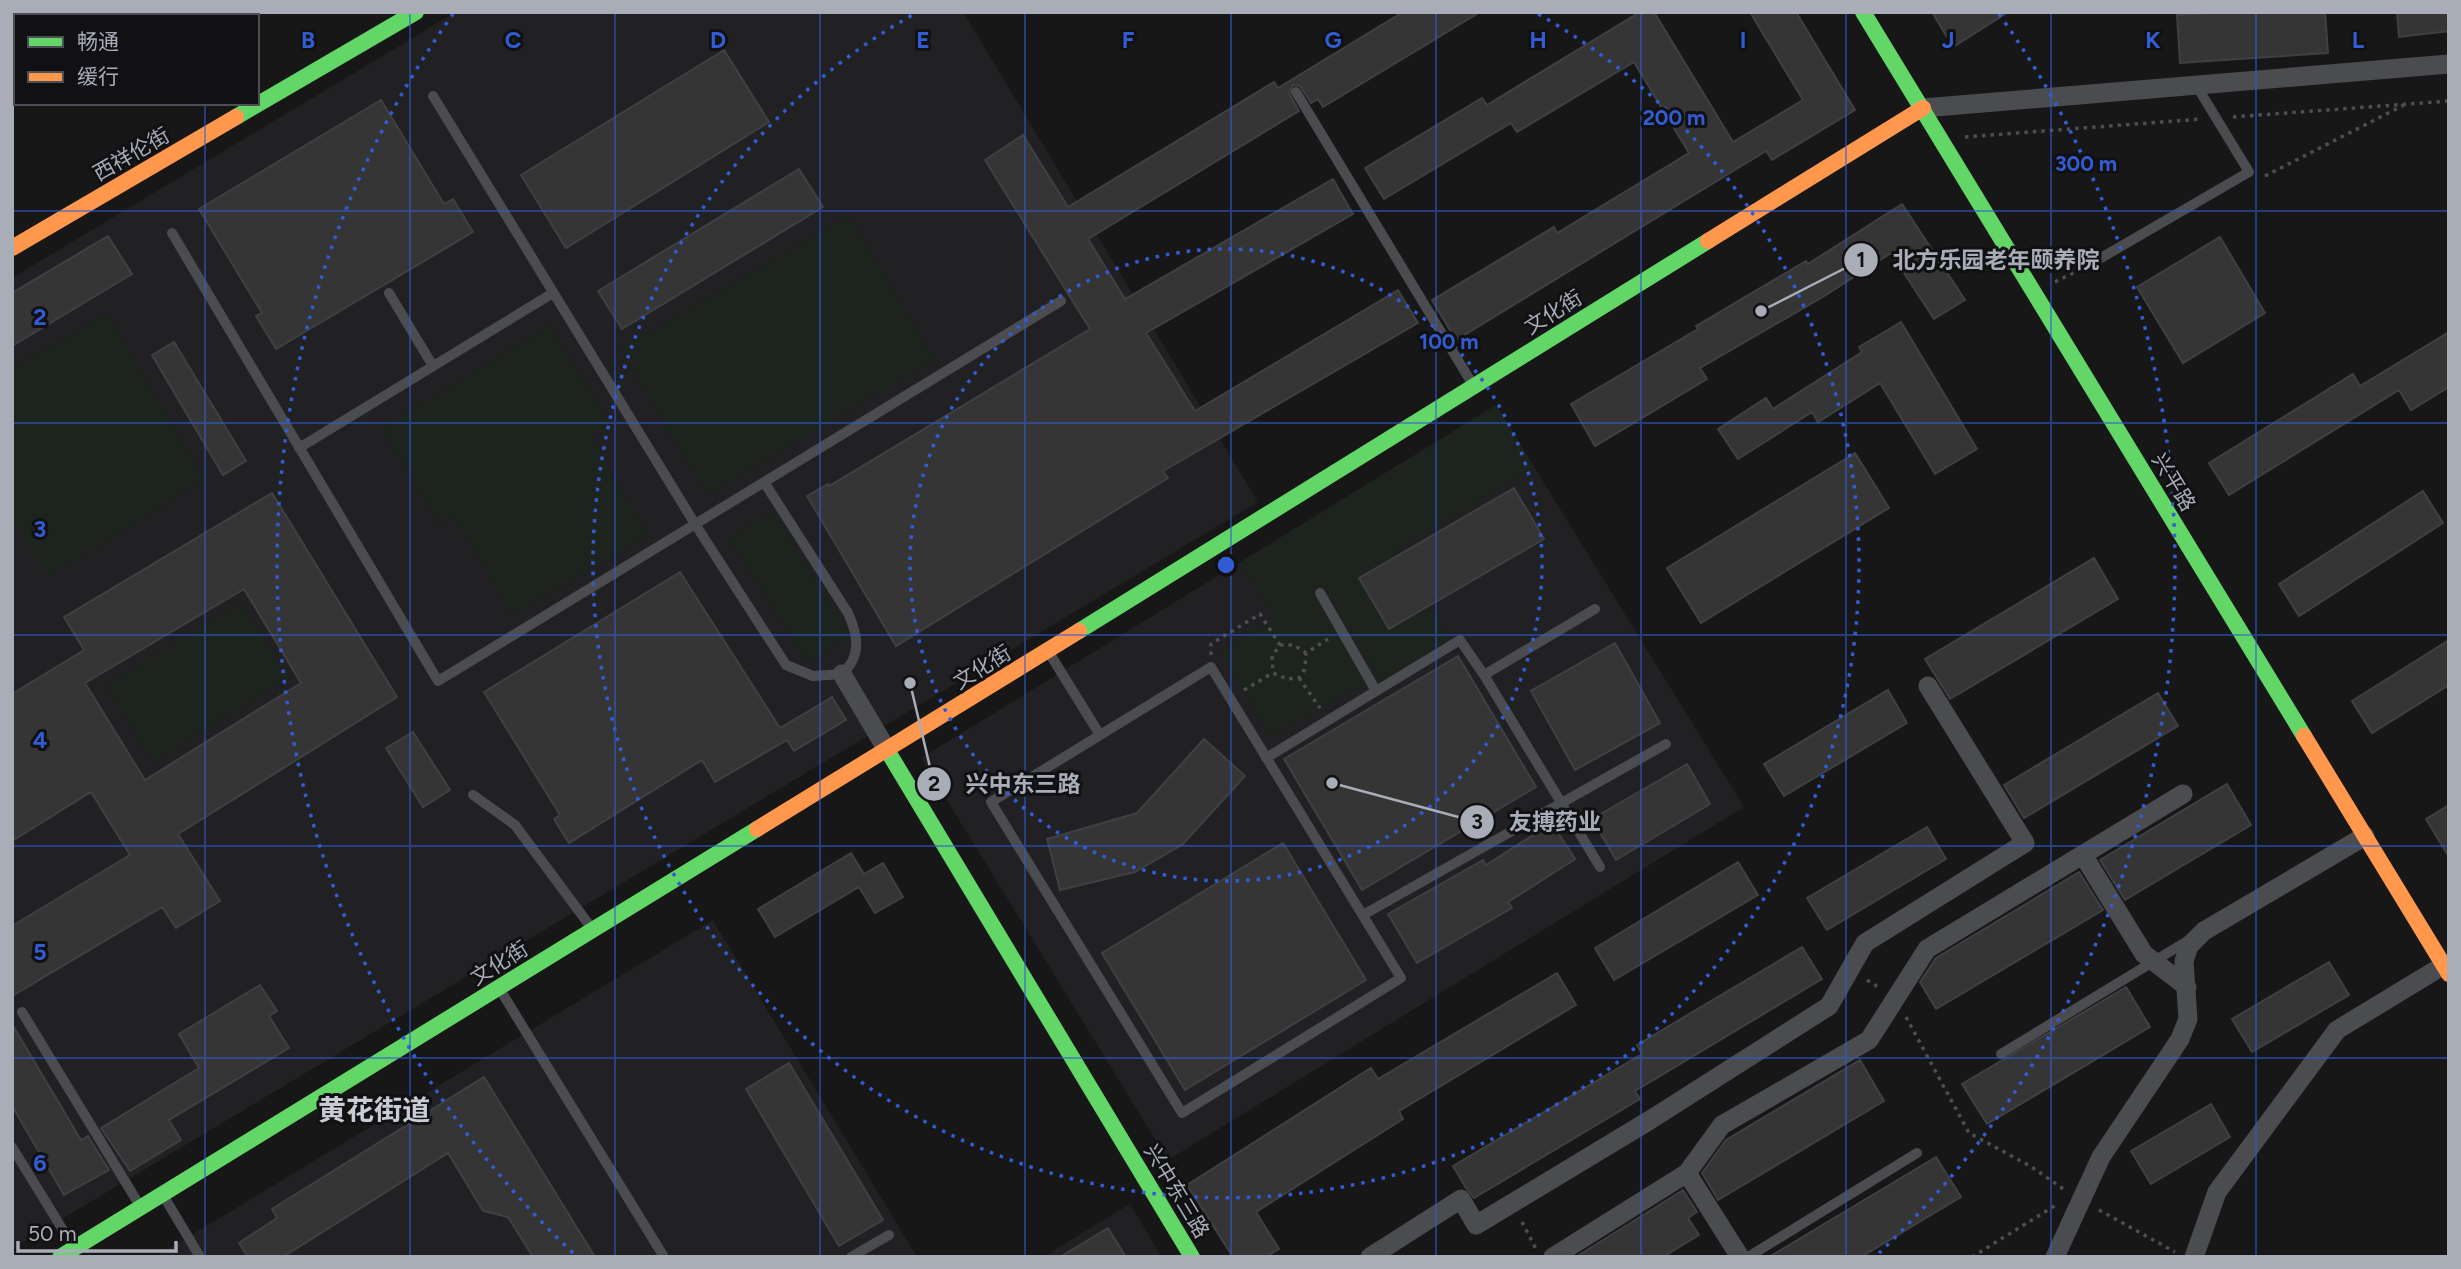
<svg xmlns="http://www.w3.org/2000/svg" width="2461" height="1269" viewBox="0 0 2461 1269" font-family="Figtree,'Noto Sans SC',sans-serif">
<rect width="100%" height="100%" fill="#171717"/>
<!-- built -->
<path fill="#212123" d="M 456,12 L 963,12 L 1258,502 L 12,1249 L 12,278 Z
M 1496,405 L 1744,807 L 1168,1160 L 921,758 Z
M 713,920 L 917,1257 L 155,1257 Z
M 1130,1204 L 1162,1257 L 1043,1257 Z"/>
<!-- green -->
<path fill="#1d241e" d="M 849,215 L 935,360 L 707,495 L 620,349 Z
M 107,313 L 205,480 L 48,577 L 12,517 L 12,368 Z
M 550,325 L 610,423 L 591,437 L 648,536 L 512,615 L 454,516 L 440,525 L 381,429 Z
M 1496,405 L 1535,468 L 1398,548 L 1456,649 L 1387,688 L 1325,591 L 1315,597 L 1365,683 L 1271,737 L 1220,651 L 1275,619 L 1241,562 Z
M 772,511 L 850,636 L 807,663 L 729,538 Z
M 241,603 L 288,678 L 153,762 L 106,686 Z"/>
<!-- building -->
<path fill="#353536" stroke="#3f4043" stroke-width="2" fill-rule="evenodd" d="M 1403,12 L 1480,12 L 1323,107 L 1318,99 L 1311,103 L 1300,86 L 1293,85 L 1289,93 L 1299,111 L 1088,239 L 1125,299 L 1333,179 L 1353,214 L 1146,333 L 1195,411 L 1398,290 L 1418,323 L 1163,471 L 1168,478 L 896,646 L 807,496 L 828,484 L 829,486 L 1090,329 L 985,160 L 1023,135 L 1068,207 L 1274,82 L 1278,88 Z
M 1640,12 L 1654,12 L 1733,142 L 1803,100 L 1750,12 L 1796,12 L 1855,110 L 1772,160 L 1766,151 L 1456,340 L 1432,300 L 1554,227 L 1557,233 L 1689,153 L 1634,62 L 1517,132 L 1511,123 L 1384,199 L 1365,168 L 1482,98 L 1487,105 Z
M 1932,12 L 2008,12 L 1953,47 Z
M 2225,12 L 2325,12 L 2328,53 L 2180,63 L 2177,15 Z
M 2397,12 L 2449,12 L 2449,31 L 2399,37 Z
M 724,50 L 769,122 L 566,248 L 521,175 Z
M 381,100 L 444,204 L 453,199 L 473,232 L 276,349 L 256,316 L 262,313 L 199,209 Z
M 799,169 L 823,207 L 622,329 L 598,291 Z
M 1902,204 L 1965,300 L 1934,319 L 1891,253 L 1826,295 L 1700,368 L 1707,379 L 1595,446 L 1571,404 L 1698,329 L 1696,326 L 1806,261 L 1808,264 Z
M 108,236 L 132,274 L 12,346 L 12,293 Z
M 2220,237 L 2265,313 L 2183,363 L 2137,287 Z
M 1901,322 L 1977,449 L 1935,474 L 1880,383 L 1818,422 L 1812,412 L 1738,459 L 1718,429 L 1766,398 L 1773,409 L 1862,352 L 1859,347 Z
M 2449,332 L 2449,387 L 2411,410 L 2399,390 L 2229,495 L 2209,463 L 2353,374 L 2360,386 Z
M 174,342 L 246,461 L 223,475 L 152,355 Z
M 1855,453 L 1889,508 L 1701,623 L 1667,568 Z
M 1514,488 L 1544,539 L 1389,629 L 1359,578 Z
M 2423,491 L 2443,523 L 2299,616 L 2279,584 Z
M 272,493 L 397,697 L 178,834 L 220,901 L 176,928 L 162,907 L 12,996 L 12,926 L 130,855 L 91,792 L 12,841 L 12,694 L 84,650 L 64,617 ZM 244,589 L 301,683 L 145,780 L 85,683 Z
M 2094,558 L 2118,599 L 1950,699 L 1925,659 Z
M 680,572 L 780,728 L 832,697 L 846,720 L 794,751 L 787,740 L 715,782 L 702,760 L 569,843 L 554,819 L 560,815 L 484,692 Z
M 2449,640 L 2449,685 L 2372,733 L 2352,701 Z
M 1615,643 L 1660,723 L 1575,770 L 1531,691 Z
M 1458,656 L 1536,787 L 1362,890 L 1284,759 Z
M 1888,690 L 1907,723 L 1784,796 L 1764,764 Z
M 2158,693 L 2178,726 L 2024,818 L 2004,785 Z
M 413,732 L 450,790 L 423,807 L 386,748 Z
M 1204,739 L 1245,776 L 1183,844 L 1135,872 L 1060,890 L 1047,839 L 1137,813 Z
M 1687,764 L 1710,804 L 1616,860 L 1592,819 Z
M 2227,784 L 2251,825 L 2125,900 L 2100,860 Z
M 2449,805 L 2449,857 L 2426,819 Z
M 1552,823 L 1575,859 L 1508,902 L 1512,908 L 1417,963 L 1388,914 L 1483,860 L 1486,865 Z
M 1927,827 L 1946,859 L 1827,930 L 1807,898 Z
M 1283,843 L 1366,980 L 1185,1090 L 1102,953 Z
M 851,853 L 864,874 L 883,863 L 903,897 L 875,913 L 859,887 L 775,937 L 758,909 Z
M 1738,862 L 1758,895 L 1614,980 L 1595,948 Z
M 2079,872 L 2103,910 L 1936,1009 L 1920,982 L 1936,958 Z
M 1802,947 L 1822,979 L 1635,1091 L 1640,1099 L 1474,1198 L 1466,1188 L 1453,1166 L 1642,1054 L 1637,1045 Z
M 2329,962 L 2349,995 L 2252,1052 L 2232,1019 Z
M 1557,973 L 1576,1005 L 1399,1111 L 1403,1119 L 1256,1212 L 1279,1249 L 1266,1257 L 1233,1257 L 1187,1185 L 1371,1068 L 1378,1079 Z
M 260,985 L 277,1011 L 269,1016 L 289,1048 L 169,1120 L 181,1140 L 130,1171 L 101,1128 L 199,1068 L 179,1034 Z
M 2126,987 L 2150,1027 L 1987,1124 L 1962,1084 Z
M 12,1024 L 81,1140 L 88,1136 L 109,1170 L 64,1195 L 12,1106 Z
M 1860,1060 L 1884,1101 L 1718,1200 L 1702,1173 L 1726,1140 Z
M 789,1063 L 883,1220 L 839,1246 L 746,1089 Z
M 484,1077 L 595,1257 L 533,1257 L 508,1217 L 483,1211 L 448,1153 L 283,1257 L 248,1257 L 239,1243 L 277,1218 L 272,1209 Z
M 2211,1104 L 2230,1137 L 2151,1184 L 2131,1151 Z
M 1936,1157 L 1961,1197 L 1861,1257 L 1769,1257 Z
M 1683,1190 L 1697,1212 L 1688,1218 L 1699,1235 L 1663,1257 L 1576,1257 Z
M 1108,1228 L 1126,1257 L 1060,1257 Z"/>
<g fill="none" stroke-linecap="round" stroke-linejoin="round">
<!-- path -->
<path stroke="#4d4e52" stroke-width="3.5" stroke-dasharray="3.5 5" stroke-linecap="butt" d="M 2233,117 L 2449,101
M 1965,137 L 2201,119
M 2265,176 L 2404,105
M 2055,282 L 2083,268
M 1280,645 L 1294,645 L 1306,653
M 1211,655 L 1211,644 L 1260,614 L 1280,645 L 1272,656 L 1273,673
M 1299,678 L 1320,708
M 1244,690 L 1273,673 L 1287,679 L 1299,678 L 1305,669 L 1306,653 L 1328,639
M 1867,980 L 1881,989
M 1906,1017 L 1969,1133 L 2030,1166 L 2065,1190
M 2099,1210 L 2175,1252
M 1522,1222 L 1536,1249
M 1972,1257 L 2056,1205"/>
<!-- lane -->
<path stroke="#4b4c50" stroke-width="10" d="M 1296,92 L 1473,385
M 433,96 L 695,524 L 786,665 L 813,676 L 842,674 C 862,656 858,635 848,613 L 764,482
M 172,233 L 438,681 L 1061,301
M 2094,262 L 2249,172 L 2196,85
M 389,293 L 433,366
M 299,448 L 553,293
M 1320,593 L 1376,691
M 1595,609 L 1484,675 L 1600,867
M 1048,651 L 1100,735
M 1211,667 L 1401,978 L 1182,1113 L 991,802 Z
M 1266,758 L 1460,640 L 1484,675
M 473,795 L 515,825 L 593,930
M 1363,915 L 1666,744
M 499,988 L 664,1257
M 22,1012 L 140,1206
M 2001,1054 L 2189,940
M 12,1147 L 74,1248
M 163,1195 L 200,1257
M 851,1257 L 889,1235
M 1748,1257 L 1917,1153"/>
<!-- street -->
<path stroke="#4b4c50" stroke-width="19" d="M 1923,108 L 2449,64
M 842,674 L 887,750
M 2083,855 L 2144,954 L 2187,987
M 1687,1173 L 1722,1125 L 1869,1040 L 1927,949 L 2183,794
M 1370,1257 L 1461,1199 L 1476,1225 L 1650,1120 L 1829,1006 L 1865,943 L 2025,843 L 1928,686
M 1553,1257 L 1687,1173 L 1740,1257
M 2055,1257 L 2101,1157 L 2180,1039 L 2188,1019 L 2184,961 L 2189,946 L 2204,931 L 2365,836
M 2194,1257 L 2217,1192 L 2337,1030 L 2444,965"/>
<!-- fast -->
<path stroke="#63d668" stroke-width="16" d="M 1863,12 L 2304,736
M 236,117 L 416,12
M 1079,631 L 1708,241
M 887,750 L 1192,1257
M 60,1257 L 757,829"/>
<!-- slow -->
<path stroke="#ff974d" stroke-width="16" d="M 1708,241 L 1923,108
M 12,248 L 236,117
M 2304,736 L 2449,974
M 757,829 L 1079,631"/>
</g>
<!-- grid -->
<path fill="none" stroke="#325cd3" stroke-width="2" stroke-opacity="0.55" d="M 205,12 L 205,16M 410,12 L 410,1257M 615,12 L 615,1257M 820,12 L 820,1257M 1025,12 L 1025,1257M 1231,12 L 1231,1257M 1436,12 L 1436,1257M 1641,12 L 1641,1257M 1846,12 L 1846,1257M 2051,12 L 2051,1257M 2256,12 L 2256,1257M 205,103 L 205,1257M 12,211 L 2449,211M 12,423 L 2449,423M 12,635 L 2449,635M 12,846 L 2449,846M 12,1058 L 2449,1058"/>
<!-- distance rings -->
<g fill="none" stroke="#325cd3" stroke-width="3.5" stroke-dasharray="3.5 7">
<circle cx="1226" cy="565" r="316"/>
<path d="M1538 14A633 633 0 1 1 914 14"/>
<path d="M573 1253A949 949 0 0 1 453 14M1999 14A949 949 0 0 1 1879 1253"/>
</g>
<g text-anchor="middle" dominant-baseline="central" stroke-width="6" stroke-linejoin="round" paint-order="stroke">
<!-- street labels -->
<g font-size="21" fill="#a8adb8" stroke="#111113">
<text transform="translate(131 154) rotate(-30)">西祥伦街</text>
<text transform="translate(1553 312) rotate(-32)">文化街</text>
<text transform="translate(2174 482) rotate(59)">兴平路</text>
<text transform="translate(982 667) rotate(-32)">文化街</text>
<text transform="translate(499 963) rotate(-32)">文化街</text>
<text transform="translate(1177 1191) rotate(59)">兴中东三路</text>
</g>
<!-- district labels -->
<g font-size="28" font-weight="bold" fill="#c9ccd4" stroke="#111113">
<text x="374" y="1110">黄花街道</text>
</g>
</g>
<g font-size="23" text-anchor="middle" font-weight="bold" fill="#325cd3" stroke="#111113" stroke-width="6" stroke-linejoin="round" paint-order="stroke">
<text x="308" y="48">B</text>
<text x="513" y="48">C</text>
<text x="718" y="48">D</text>
<text x="923" y="48">E</text>
<text x="1128" y="48">F</text>
<text x="1333" y="48">G</text>
<text x="1538" y="48">H</text>
<text x="1743" y="48">I</text>
<text x="1948" y="48">J</text>
<text x="2153" y="48">K</text>
<text x="2358" y="48">L</text>
<text x="40" y="325">2</text>
<text x="40" y="537">3</text>
<text x="40" y="748">4</text>
<text x="40" y="960">5</text>
<text x="40" y="1171">6</text>
</g>
<circle cx="1226" cy="565" r="10" fill="#325cd3" stroke="#111113" stroke-width="3.5"/>
<g font-size="21" text-anchor="middle" font-weight="bold" fill="#325cd3" stroke="#111113" stroke-width="6" stroke-linejoin="round" paint-order="stroke">
<text x="1674" y="125">200 m</text>
<text x="2086" y="171">300 m</text>
<text x="1449" y="349">100 m</text>
</g>
<!-- callouts -->
<path fill="none" stroke="#a8adb8" stroke-width="2.5" d="M1761 311L1861 260M910 683L934 784M1332 783L1477 822"/>
<g fill="#a8adb8" stroke="#111113" stroke-width="2.5">
<circle cx="1761" cy="311" r="7"/>
<circle cx="910" cy="683" r="7"/>
<circle cx="1332" cy="783" r="7"/>
<circle cx="1861" cy="260" r="18"/>
<circle cx="934" cy="784" r="18"/>
<circle cx="1477" cy="822" r="18"/>
</g>
<g font-size="21" text-anchor="middle" font-weight="bold" fill="#111">
<text x="1861" y="267">1</text>
<text x="934" y="791">2</text>
<text x="1477" y="829">3</text>
</g>
<g font-size="23" text-anchor="middle" font-weight="bold" fill="#a8adb8" stroke="#111113" stroke-width="6" stroke-linejoin="round" paint-order="stroke">
<text x="1996" y="268">北方乐园老年颐养院</text>
<text x="1023" y="792">兴中东三路</text>
<text x="1555" y="830">友搏药业</text>
</g>
<!-- border -->
<rect width="2461" height="1269" fill="none" stroke="#a8adb8" stroke-width="28"/>
<!-- legend -->
<rect x="14" y="14" width="245" height="91" fill="#111113" stroke="#4d4f55" stroke-width="2"/>
<rect x="28" y="37" width="35" height="10" fill="#63d668" stroke="#4d4f55" stroke-width="2"/>
<text x="77" y="49" font-size="21" fill="#a8adb8">畅通</text>
<rect x="28" y="72" width="35" height="10" fill="#ff974d" stroke="#4d4f55" stroke-width="2"/>
<text x="77" y="84" font-size="21" fill="#a8adb8">缓行</text>
<!-- scale -->
<path d="M18 1241v10h158v-10" fill="none" stroke="#a8adb8" stroke-width="3.5"/>
<text x="28" y="1241" font-size="21" fill="#a8adb8" stroke="#111113" stroke-width="5" paint-order="stroke">50 m</text>
</svg>
